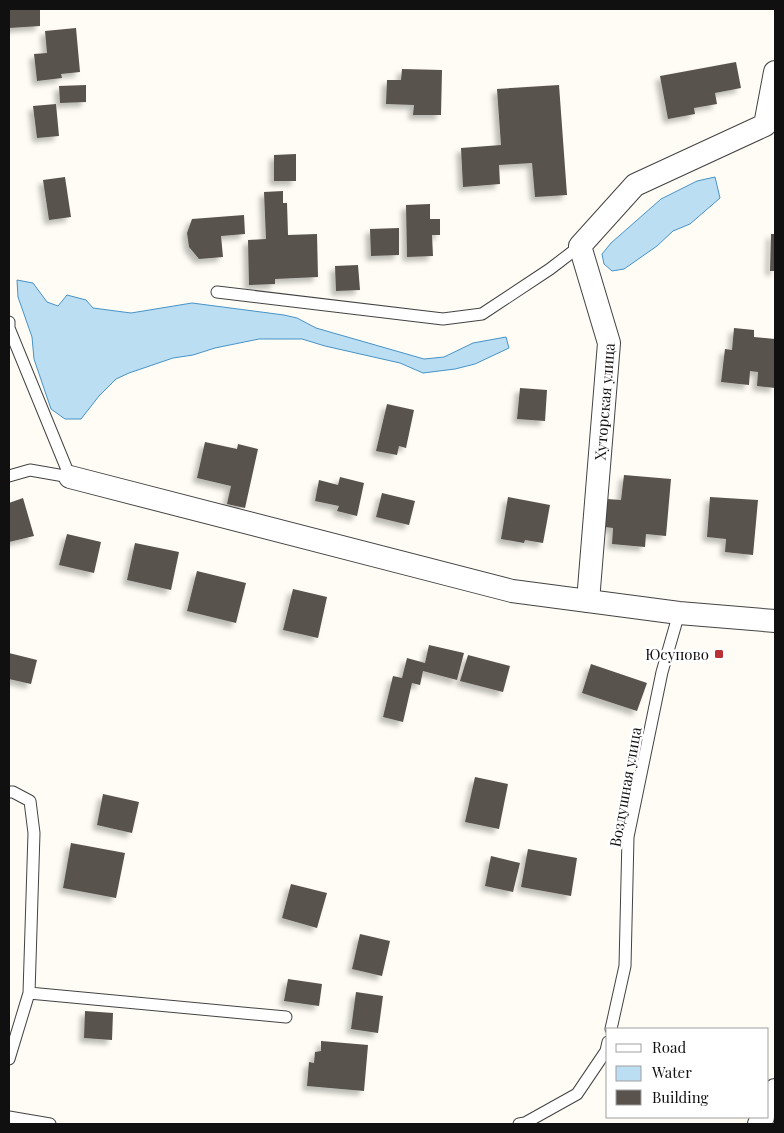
<svg xmlns="http://www.w3.org/2000/svg" width="784" height="1133" viewBox="0 0 784 1133" font-family="'Playfair Display',serif">
<defs>
<filter id="shadow"><feDropShadow dx="-4.5" dy="4.5" stdDeviation="2.5" flood-color="#0004"/></filter>
</defs>
<rect width="100%" height="100%" fill="#fefcf4"/>
<!-- water -->
<path fill="#bcdef3" stroke="#4793c6" d="M 715,177 L 720,198 L 690,224 L 673,231 L 657,246 L 637,260 L 624,269 L 612,271 L 604,264 L 602,254 L 611,243 L 661,199 L 697,181 Z
M 17,280 L 33,283 L 47,302 L 58,306 L 67,295 L 86,300 L 93,308 L 131,313 L 192,303 L 284,315 L 297,318 L 316,328 L 424,359 L 444,357 L 473,343 L 506,337 L 509,348 L 475,364 L 455,369 L 423,373 L 400,363 L 325,346 L 302,339 L 259,339 L 215,348 L 193,355 L 173,358 L 129,373 L 116,379 L 99,396 L 81,419 L 65,419 L 51,409 L 34,359 L 32,337 L 18,297 Z"/>
<!-- building -->
<path fill="#59524d" filter="url(#shadow)" d="M 9,9 L 40,9 L 40,26 L 9,28 Z
M 76,28 L 80,72 L 61,74 L 62,78 L 37,81 L 34,54 L 47,53 L 45,31 Z
M 736,62 L 741,88 L 715,93 L 717,104 L 694,108 L 695,114 L 668,119 L 660,76 Z
M 402,69 L 442,70 L 441,115 L 413,115 L 414,105 L 386,104 L 387,80 L 401,80 Z
M 86,85 L 86,102 L 60,103 L 59,86 Z
M 559,85 L 567,195 L 535,197 L 532,163 L 499,165 L 500,184 L 463,187 L 461,148 L 501,145 L 497,89 Z
M 56,104 L 59,136 L 37,138 L 33,106 Z
M 296,154 L 296,181 L 274,181 L 274,155 Z
M 65,177 L 71,217 L 49,220 L 43,180 Z
M 283,191 L 283,203 L 287,203 L 288,235 L 317,234 L 318,277 L 275,279 L 275,284 L 249,285 L 248,240 L 266,239 L 264,192 Z
M 430,204 L 430,219 L 440,219 L 440,235 L 432,235 L 433,256 L 407,257 L 406,205 Z
M 244,215 L 245,234 L 221,236 L 223,257 L 199,259 L 189,247 L 187,233 L 192,219 Z
M 399,228 L 399,255 L 371,256 L 370,229 Z
M 771,234 L 775,234 L 775,271 L 770,271 Z
M 358,265 L 360,290 L 336,291 L 335,266 Z
M 734,328 L 754,330 L 754,337 L 775,339 L 775,388 L 757,386 L 758,372 L 750,371 L 749,385 L 721,382 L 725,349 L 732,350 Z
M 520,388 L 547,390 L 545,421 L 517,419 Z
M 387,404 L 414,410 L 406,448 L 399,446 L 397,455 L 376,451 Z
M 205,442 L 237,449 L 238,444 L 258,449 L 245,508 L 227,504 L 231,486 L 197,478 Z
M 624,475 L 671,479 L 666,536 L 646,534 L 645,547 L 612,544 L 613,528 L 605,527 L 607,499 L 621,500 Z
M 340,477 L 364,483 L 357,516 L 337,511 L 339,506 L 315,501 L 319,480 L 338,485 Z
M 382,493 L 415,501 L 409,525 L 376,517 Z
M 508,497 L 550,505 L 543,543 L 525,540 L 524,543 L 501,539 Z
M 710,497 L 758,500 L 753,555 L 725,552 L 726,539 L 707,537 Z
M 23,498 L 34,536 L 9,542 L 9,503 Z
M 67,534 L 101,542 L 94,573 L 59,565 Z
M 135,543 L 179,552 L 171,590 L 127,580 Z
M 197,571 L 246,583 L 236,623 L 187,611 Z
M 293,589 L 327,597 L 318,638 L 283,630 Z
M 429,645 L 464,653 L 457,680 L 423,671 L 420,685 L 412,683 L 403,722 L 383,717 L 393,676 L 402,678 L 407,658 L 425,663 Z
M 9,653 L 37,660 L 31,684 L 9,679 Z
M 468,655 L 510,666 L 503,692 L 460,681 Z
M 591,664 L 647,683 L 637,711 L 582,693 Z
M 475,777 L 508,784 L 499,829 L 465,822 Z
M 103,794 L 139,802 L 132,833 L 97,825 Z
M 71,843 L 125,853 L 116,898 L 63,888 Z
M 528,849 L 577,858 L 571,896 L 521,887 Z
M 491,856 L 520,863 L 513,892 L 485,886 Z
M 291,884 L 327,893 L 317,928 L 282,918 Z
M 360,934 L 390,941 L 382,976 L 352,969 Z
M 288,979 L 322,984 L 319,1006 L 284,1001 Z
M 356,992 L 383,996 L 378,1033 L 351,1029 Z
M 85,1011 L 113,1013 L 112,1040 L 84,1038 Z
M 321,1041 L 368,1045 L 364,1091 L 307,1086 L 309,1062 L 314,1063 L 315,1052 L 321,1051 Z"/>
<g fill="none" stroke-linecap="round" stroke-linejoin="round">
<!-- lane casing -->
<g stroke="#434343" stroke-width="13">
<path id="lane" d="M 217,292 L 443,319 L 482,314 L 550,269 L 580,246
M 9,322 L 9,328 L 70,477
M 9,476 L 30,470 L 70,477
M 9,792 L 13,792 L 30,801 L 34,833 L 29,993 L 9,1059
M 29,993 L 286,1017
M 611,1029 L 625,966 L 628,837 L 662,672 L 679,613
M 9,1117 L 50,1124
M 519,1124 L 525,1123 L 577,1094 L 606,1051 L 608,1042"/>
</g>
<!-- street casing -->
<g stroke="#434343" stroke-width="24">
<g id="street">
<path d="M 70,477 L 512,591 L 679,613 L 775,621"/>
<path id="s1" d="M 588,601 L 609,343 L 580,246 L 635,185 L 765,125 L 775,72"/>
<path d="M 768,1106 L 775,1090"/>
<path d="M 759,1124 L 763,1117"/>
</g>
</g>
<!-- lane -->
<use href="#lane" stroke="#fff" stroke-width="11"/>
<!-- street -->
<use href="#street" stroke="#fff" stroke-width="22"/>
</g>
<!-- markers -->
<rect fill="#b93036" stroke="#fff" stroke-width="2" x="714" y="649" width="10" height="10" rx="2.5"/>
<g text-anchor="middle" dominant-baseline="central" stroke-width="5" stroke-linejoin="round" paint-order="stroke">
<!-- street labels -->
<g font-size="15" fill="#101010" stroke="#fff">
<text stroke="none"><textPath href="#s1" startOffset="200">Хуторская улица</textPath></text>
<text transform="translate(625 787) rotate(-80)">Воздушная улица</text>
</g>
<!-- poi labels -->
<g font-size="15" fill="#101010" stroke="#fff" text-anchor="end">
<text x="709" y="654">Юсупово</text>
</g>
</g>
<!-- border -->
<rect width="784" height="1133" fill="none" stroke="#101010" stroke-width="20"/>
<!-- legend -->
<rect x="606" y="1028" width="162" height="90" fill="#ffffff" stroke="#9f9f9f"/>
<rect x="616" y="1044" width="25" height="8" fill="#ffffff" stroke="#9f9f9f"/>
<text x="652" y="1053" font-size="15" fill="#101010">Road</text>
<rect x="616" y="1066" width="25" height="15" fill="#bcdef3" stroke="#9f9f9f"/>
<text x="652" y="1078" font-size="15" fill="#101010">Water</text>
<rect x="616" y="1090" width="25" height="15" fill="#59524d" stroke="#9f9f9f"/>
<text x="652" y="1103" font-size="15" fill="#101010">Building</text>
</svg>
